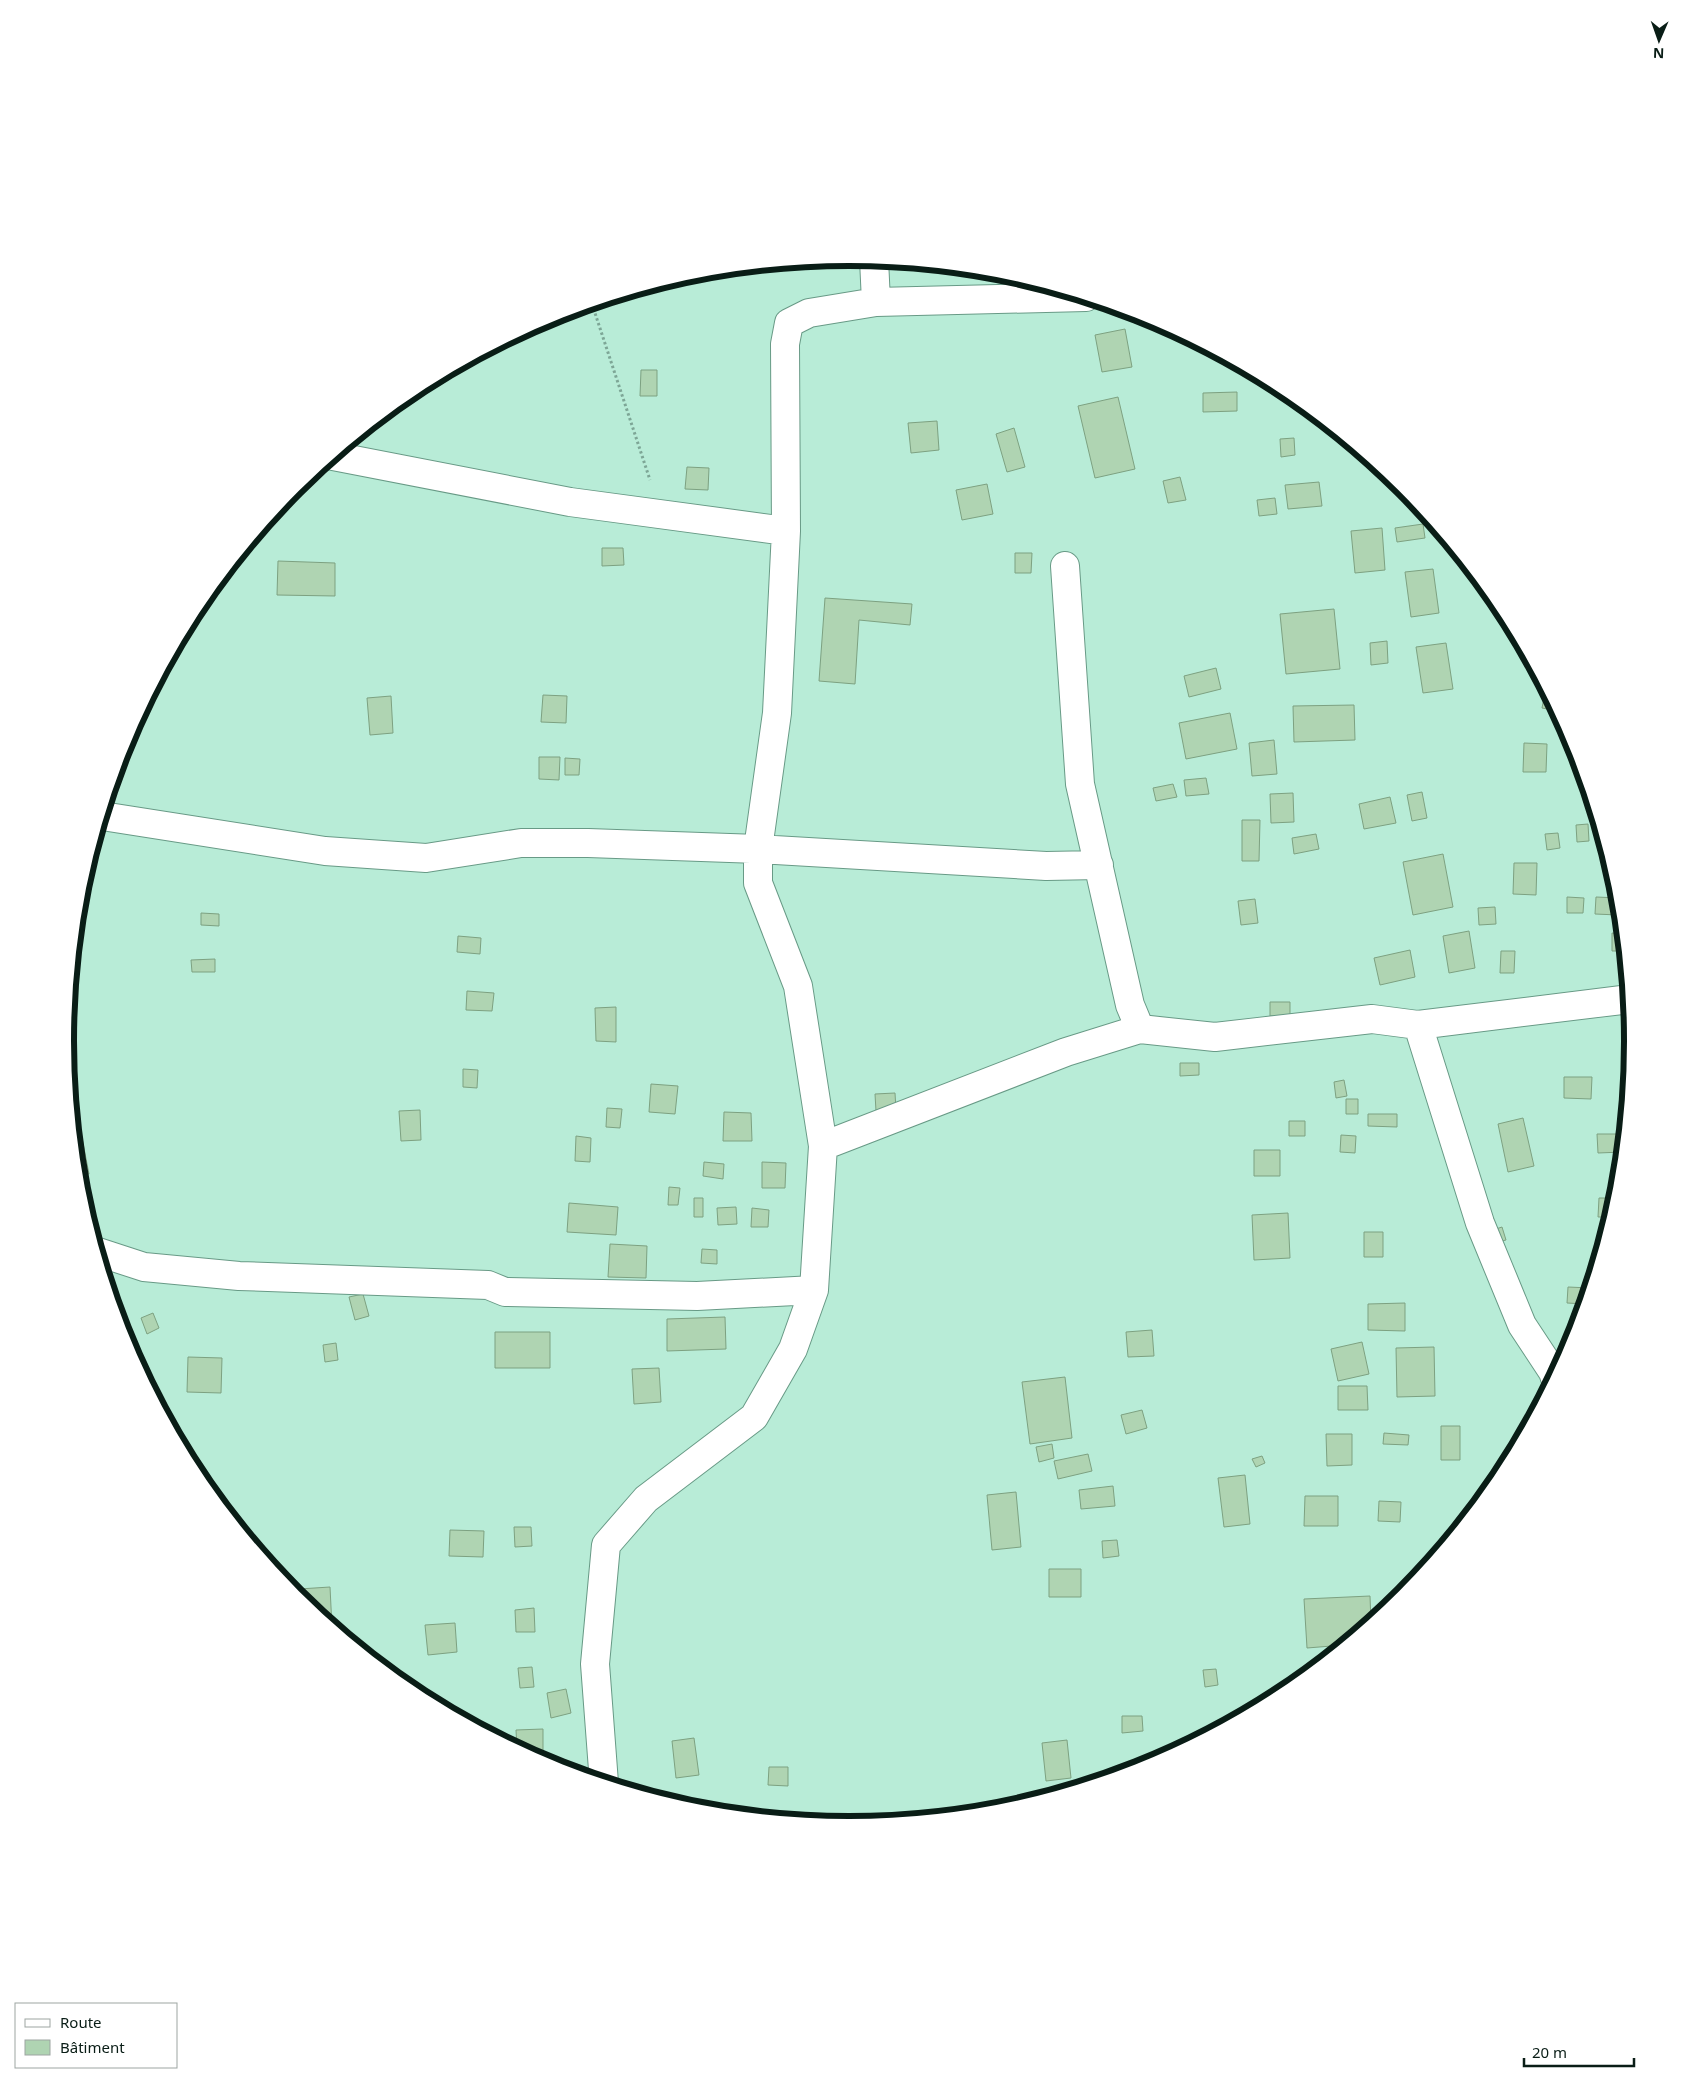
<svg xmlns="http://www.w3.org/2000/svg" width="1699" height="2083" viewBox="0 0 1699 2083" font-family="'Noto Sans',sans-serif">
<rect width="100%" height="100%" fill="#b8ecd7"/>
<!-- building -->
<path fill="#afd4b2" stroke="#7da181" d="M 825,259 L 825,262 L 806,261 Z
M 1125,329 L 1132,367 L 1102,372 L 1095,335 Z
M 641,370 L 657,370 L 657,396 L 640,396 Z
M 1237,392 L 1237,411 L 1203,412 L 1203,393 Z
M 1118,397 L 1135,469 L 1095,478 L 1078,406 Z
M 937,421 L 939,450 L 911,453 L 908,423 Z
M 1014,428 L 1025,467 L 1007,472 L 996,434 Z
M 1294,438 L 1295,455 L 1281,457 L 1280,439 Z
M 687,467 L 709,468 L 708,490 L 685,489 Z
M 1180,477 L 1186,500 L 1168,503 L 1163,481 Z
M 1319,482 L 1322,506 L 1288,509 L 1285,485 Z
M 987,484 L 993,514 L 962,520 L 956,490 Z
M 1275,498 L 1277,514 L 1259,516 L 1257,500 Z
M 1423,524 L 1425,538 L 1397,542 L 1395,528 Z
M 1382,528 L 1385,570 L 1355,573 L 1351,531 Z
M 602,548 L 623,548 L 624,565 L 602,566 Z
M 1015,553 L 1032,553 L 1031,573 L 1015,573 Z
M 278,561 L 335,563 L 335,596 L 277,595 Z
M 1433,569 L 1439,613 L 1411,617 L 1405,572 Z
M 825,598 L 912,604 L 910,625 L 859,620 L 855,684 L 819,681 Z
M 1334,609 L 1340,669 L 1286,674 L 1280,614 Z
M 1387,641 L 1388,663 L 1371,665 L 1370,643 Z
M 1446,643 L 1453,689 L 1423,693 L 1416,647 Z
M 1216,668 L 1221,689 L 1189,697 L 1184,676 Z
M 1546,688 L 1558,711 L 1542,708 Z
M 543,695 L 567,696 L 566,723 L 541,722 Z
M 391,696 L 393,733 L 370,735 L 367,698 Z
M 1354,705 L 1355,740 L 1294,742 L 1293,706 Z
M 1230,713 L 1237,749 L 1186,759 L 1179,723 Z
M 1274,740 L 1277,774 L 1252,776 L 1249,743 Z
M 1524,743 L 1547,744 L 1546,772 L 1523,772 Z
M 539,757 L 560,757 L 559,780 L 539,779 Z
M 565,758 L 580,759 L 579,775 L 565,775 Z
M 1206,778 L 1209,794 L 1186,796 L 1184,780 Z
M 1173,784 L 1177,797 L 1156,801 L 1153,788 Z
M 1422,792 L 1427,818 L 1412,821 L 1407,795 Z
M 1293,793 L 1294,822 L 1271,823 L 1270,794 Z
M 1390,797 L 1396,823 L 1364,829 L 1359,804 Z
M 1242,820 L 1260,820 L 1259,861 L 1242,861 Z
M 1588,824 L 1589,841 L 1577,842 L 1576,825 Z
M 1558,833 L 1560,848 L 1547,850 L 1545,834 Z
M 1316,834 L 1319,849 L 1294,854 L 1292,838 Z
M 91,854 L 90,885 L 81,885 Z
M 1443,854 L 1453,907 L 1413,915 L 1403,862 Z
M 1514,863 L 1537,863 L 1536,895 L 1513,894 Z
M 1567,897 L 1584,898 L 1583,913 L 1567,913 Z
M 1596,897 L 1619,898 L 1618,915 L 1595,914 Z
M 1255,899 L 1258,923 L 1241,925 L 1238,901 Z
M 1495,907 L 1496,924 L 1479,925 L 1478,908 Z
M 201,913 L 219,914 L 219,926 L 201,925 Z
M 1469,931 L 1475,968 L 1449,973 L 1443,936 Z
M 1612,933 L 1623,934 L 1625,951 L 1612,951 Z
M 458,936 L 481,938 L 480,954 L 457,952 Z
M 1410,950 L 1415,977 L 1380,985 L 1374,958 Z
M 1501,951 L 1515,951 L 1514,973 L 1500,973 Z
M 215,959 L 215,972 L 192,972 L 191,960 Z
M 467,991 L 494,993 L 492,1011 L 466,1010 Z
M 1270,1002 L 1290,1002 L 1290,1016 L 1270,1016 Z
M 616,1007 L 616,1042 L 596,1041 L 595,1008 Z
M 1632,1019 L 1634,1039 L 1626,1040 L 1623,1020 Z
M 1180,1063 L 1199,1063 L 1199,1075 L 1180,1076 Z
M 463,1069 L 478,1070 L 477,1088 L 463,1087 Z
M 1564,1077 L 1592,1077 L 1591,1099 L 1564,1098 Z
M 1344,1080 L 1347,1096 L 1336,1098 L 1334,1082 Z
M 651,1084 L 678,1086 L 675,1114 L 649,1112 Z
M 895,1093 L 896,1110 L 876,1111 L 875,1094 Z
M 1346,1099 L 1358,1099 L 1358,1114 L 1346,1114 Z
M 607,1108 L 622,1109 L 620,1128 L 606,1127 Z
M 420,1110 L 421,1140 L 401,1141 L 399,1111 Z
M 724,1112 L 751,1113 L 752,1141 L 723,1141 Z
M 1368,1114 L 1397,1114 L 1397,1127 L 1368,1126 Z
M 1523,1118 L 1534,1166 L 1508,1172 L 1498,1124 Z
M 1289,1121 L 1305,1121 L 1305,1136 L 1289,1136 Z
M 81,1133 L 89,1174 L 78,1176 L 74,1134 Z
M 1597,1134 L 1625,1134 L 1623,1152 L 1598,1153 Z
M 1341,1135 L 1356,1136 L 1355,1153 L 1340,1152 Z
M 576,1136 L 591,1138 L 590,1162 L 575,1161 Z
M 1254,1150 L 1280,1150 L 1280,1176 L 1254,1176 Z
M 704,1162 L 724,1164 L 723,1179 L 703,1176 Z
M 762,1162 L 786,1163 L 785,1188 L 762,1188 Z
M 669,1187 L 680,1188 L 678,1205 L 668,1205 Z
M 694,1198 L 703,1198 L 703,1217 L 694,1217 Z
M 1599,1198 L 1616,1198 L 1612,1217 L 1598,1217 Z
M 569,1203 L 618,1207 L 616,1235 L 567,1232 Z
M 736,1207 L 737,1224 L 718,1225 L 717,1208 Z
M 752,1208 L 769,1210 L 768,1227 L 751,1227 Z
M 1288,1213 L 1290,1258 L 1254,1260 L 1252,1215 Z
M 1502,1227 L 1506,1240 L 1494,1243 L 1490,1231 Z
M 1364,1232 L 1383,1232 L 1383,1257 L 1364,1257 Z
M 1602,1234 L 1607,1234 L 1601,1254 L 1599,1253 Z
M 610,1244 L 647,1246 L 646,1278 L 608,1277 Z
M 702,1249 L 717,1250 L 717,1264 L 701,1263 Z
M 1568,1287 L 1590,1288 L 1586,1304 L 1567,1303 Z
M 363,1294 L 369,1316 L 355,1320 L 349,1297 Z
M 1405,1303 L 1405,1331 L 1368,1330 L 1368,1304 Z
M 153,1313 L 159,1328 L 147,1334 L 141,1318 Z
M 725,1317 L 726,1349 L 667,1351 L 667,1319 Z
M 1152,1330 L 1154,1356 L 1128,1357 L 1126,1332 Z
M 495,1332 L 550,1332 L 550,1368 L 495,1368 Z
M 1362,1342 L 1369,1374 L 1338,1381 L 1331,1349 Z
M 336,1343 L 338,1360 L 325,1362 L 323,1345 Z
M 1434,1347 L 1435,1396 L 1397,1397 L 1396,1348 Z
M 188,1357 L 222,1358 L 221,1393 L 187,1392 Z
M 659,1368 L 661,1402 L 634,1404 L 632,1369 Z
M 1065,1377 L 1072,1438 L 1030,1444 L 1022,1382 Z
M 1338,1386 L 1367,1386 L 1368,1410 L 1338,1410 Z
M 1142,1410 L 1147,1428 L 1126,1434 L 1121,1415 Z
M 1441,1426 L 1460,1426 L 1460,1460 L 1441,1460 Z
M 1384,1433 L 1409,1435 L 1408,1445 L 1383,1444 Z
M 1326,1434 L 1352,1434 L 1352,1465 L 1327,1466 Z
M 1052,1444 L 1054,1458 L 1039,1462 L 1036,1447 Z
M 1088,1454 L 1092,1471 L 1058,1479 L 1054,1461 Z
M 1262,1456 L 1265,1463 L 1256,1467 L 1252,1459 Z
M 1245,1475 L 1250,1524 L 1224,1527 L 1218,1478 Z
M 1113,1486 L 1115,1506 L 1081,1509 L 1079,1490 Z
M 1016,1492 L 1021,1547 L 992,1550 L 987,1495 Z
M 1305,1496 L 1338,1496 L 1338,1526 L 1304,1526 Z
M 1379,1501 L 1401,1502 L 1400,1522 L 1378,1521 Z
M 514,1527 L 531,1527 L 532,1546 L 515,1547 Z
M 450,1530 L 484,1531 L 483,1557 L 449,1556 Z
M 1117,1540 L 1119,1556 L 1103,1558 L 1102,1541 Z
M 1049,1569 L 1081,1569 L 1081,1597 L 1049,1597 Z
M 330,1587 L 332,1627 L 300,1600 L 299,1589 Z
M 1370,1596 L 1371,1623 L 1344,1645 L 1307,1648 L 1304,1599 Z
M 534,1608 L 535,1632 L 516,1632 L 515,1610 Z
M 455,1623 L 457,1652 L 428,1655 L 425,1625 Z
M 532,1667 L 534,1687 L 520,1688 L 518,1668 Z
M 1216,1669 L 1218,1685 L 1205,1687 L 1203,1670 Z
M 566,1689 L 571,1713 L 551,1718 L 547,1693 Z
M 1122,1716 L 1142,1716 L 1143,1731 L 1122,1733 Z
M 543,1729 L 543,1751 L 522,1752 L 517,1749 L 516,1730 Z
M 694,1738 L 699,1775 L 676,1778 L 672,1741 Z
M 1067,1740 L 1071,1778 L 1046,1781 L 1042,1743 Z
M 769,1767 L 788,1767 L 788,1786 L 768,1785 Z"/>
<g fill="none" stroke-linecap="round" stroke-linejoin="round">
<!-- minor casing -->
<g stroke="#689a86" stroke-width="30">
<path id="minor" d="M 874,259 L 876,302
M 333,456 L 570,502 L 786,531
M 1065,566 L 1080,784 L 1130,1005 L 1140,1029 L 1215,1037 L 1372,1019 L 1418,1025 L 1480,1223 L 1522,1325 L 1553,1372 L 1555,1378
M 102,816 L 325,851 L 426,858 L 521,843 L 588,843 L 758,849 L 1046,866 L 1099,865
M 1418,1025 L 1630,999
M 823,1146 L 1066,1052 L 1140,1029
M 98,1252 L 144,1267 L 239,1276 L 488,1285 L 505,1292 L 697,1296 L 814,1290
M 604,1783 L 595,1664 L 606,1545 L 646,1499 L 754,1417 L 793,1349 L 814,1290 L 823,1146 L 798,986 L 758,883 L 758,849 L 777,713 L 786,531 L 785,344 L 789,323 L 809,313 L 876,302 L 1086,297"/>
</g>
<!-- path -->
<path stroke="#7da696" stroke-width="3" stroke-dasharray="2.5 2.5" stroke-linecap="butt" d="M 592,304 L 650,480"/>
<!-- minor -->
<use href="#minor" stroke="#fff" stroke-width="28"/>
</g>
<!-- crop -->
<path d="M0 0H1699V2083H0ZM74 1041a775 775 0 1 1 1550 0a775 775 0 1 1-1550 0Z" fill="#fff" fill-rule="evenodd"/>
<path fill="none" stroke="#091d16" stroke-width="6" d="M74 1041a775 775 0 1 1 1550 0a775 775 0 1 1-1550 0Z"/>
<!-- legend -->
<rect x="15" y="2003" width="162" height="65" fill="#ffffff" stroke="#9da5a2"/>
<rect x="25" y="2019" width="25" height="8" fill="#ffffff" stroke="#9da5a2"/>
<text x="60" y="2028" font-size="15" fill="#091d16">Route</text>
<rect x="25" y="2040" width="25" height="15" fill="#afd4b2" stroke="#9da5a2"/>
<text x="60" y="2053" font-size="15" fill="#091d16">Bâtiment</text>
<!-- north arrow -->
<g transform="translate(1659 40) rotate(182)" stroke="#ffffff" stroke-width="4" paint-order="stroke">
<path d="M0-4L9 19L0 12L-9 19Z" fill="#091d16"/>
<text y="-8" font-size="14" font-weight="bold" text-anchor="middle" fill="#091d16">N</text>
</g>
<!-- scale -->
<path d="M1524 2058v8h110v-8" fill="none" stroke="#091d16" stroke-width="2.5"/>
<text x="1532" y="2058" font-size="15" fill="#091d16" stroke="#ffffff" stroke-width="4" paint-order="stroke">20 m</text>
</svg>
